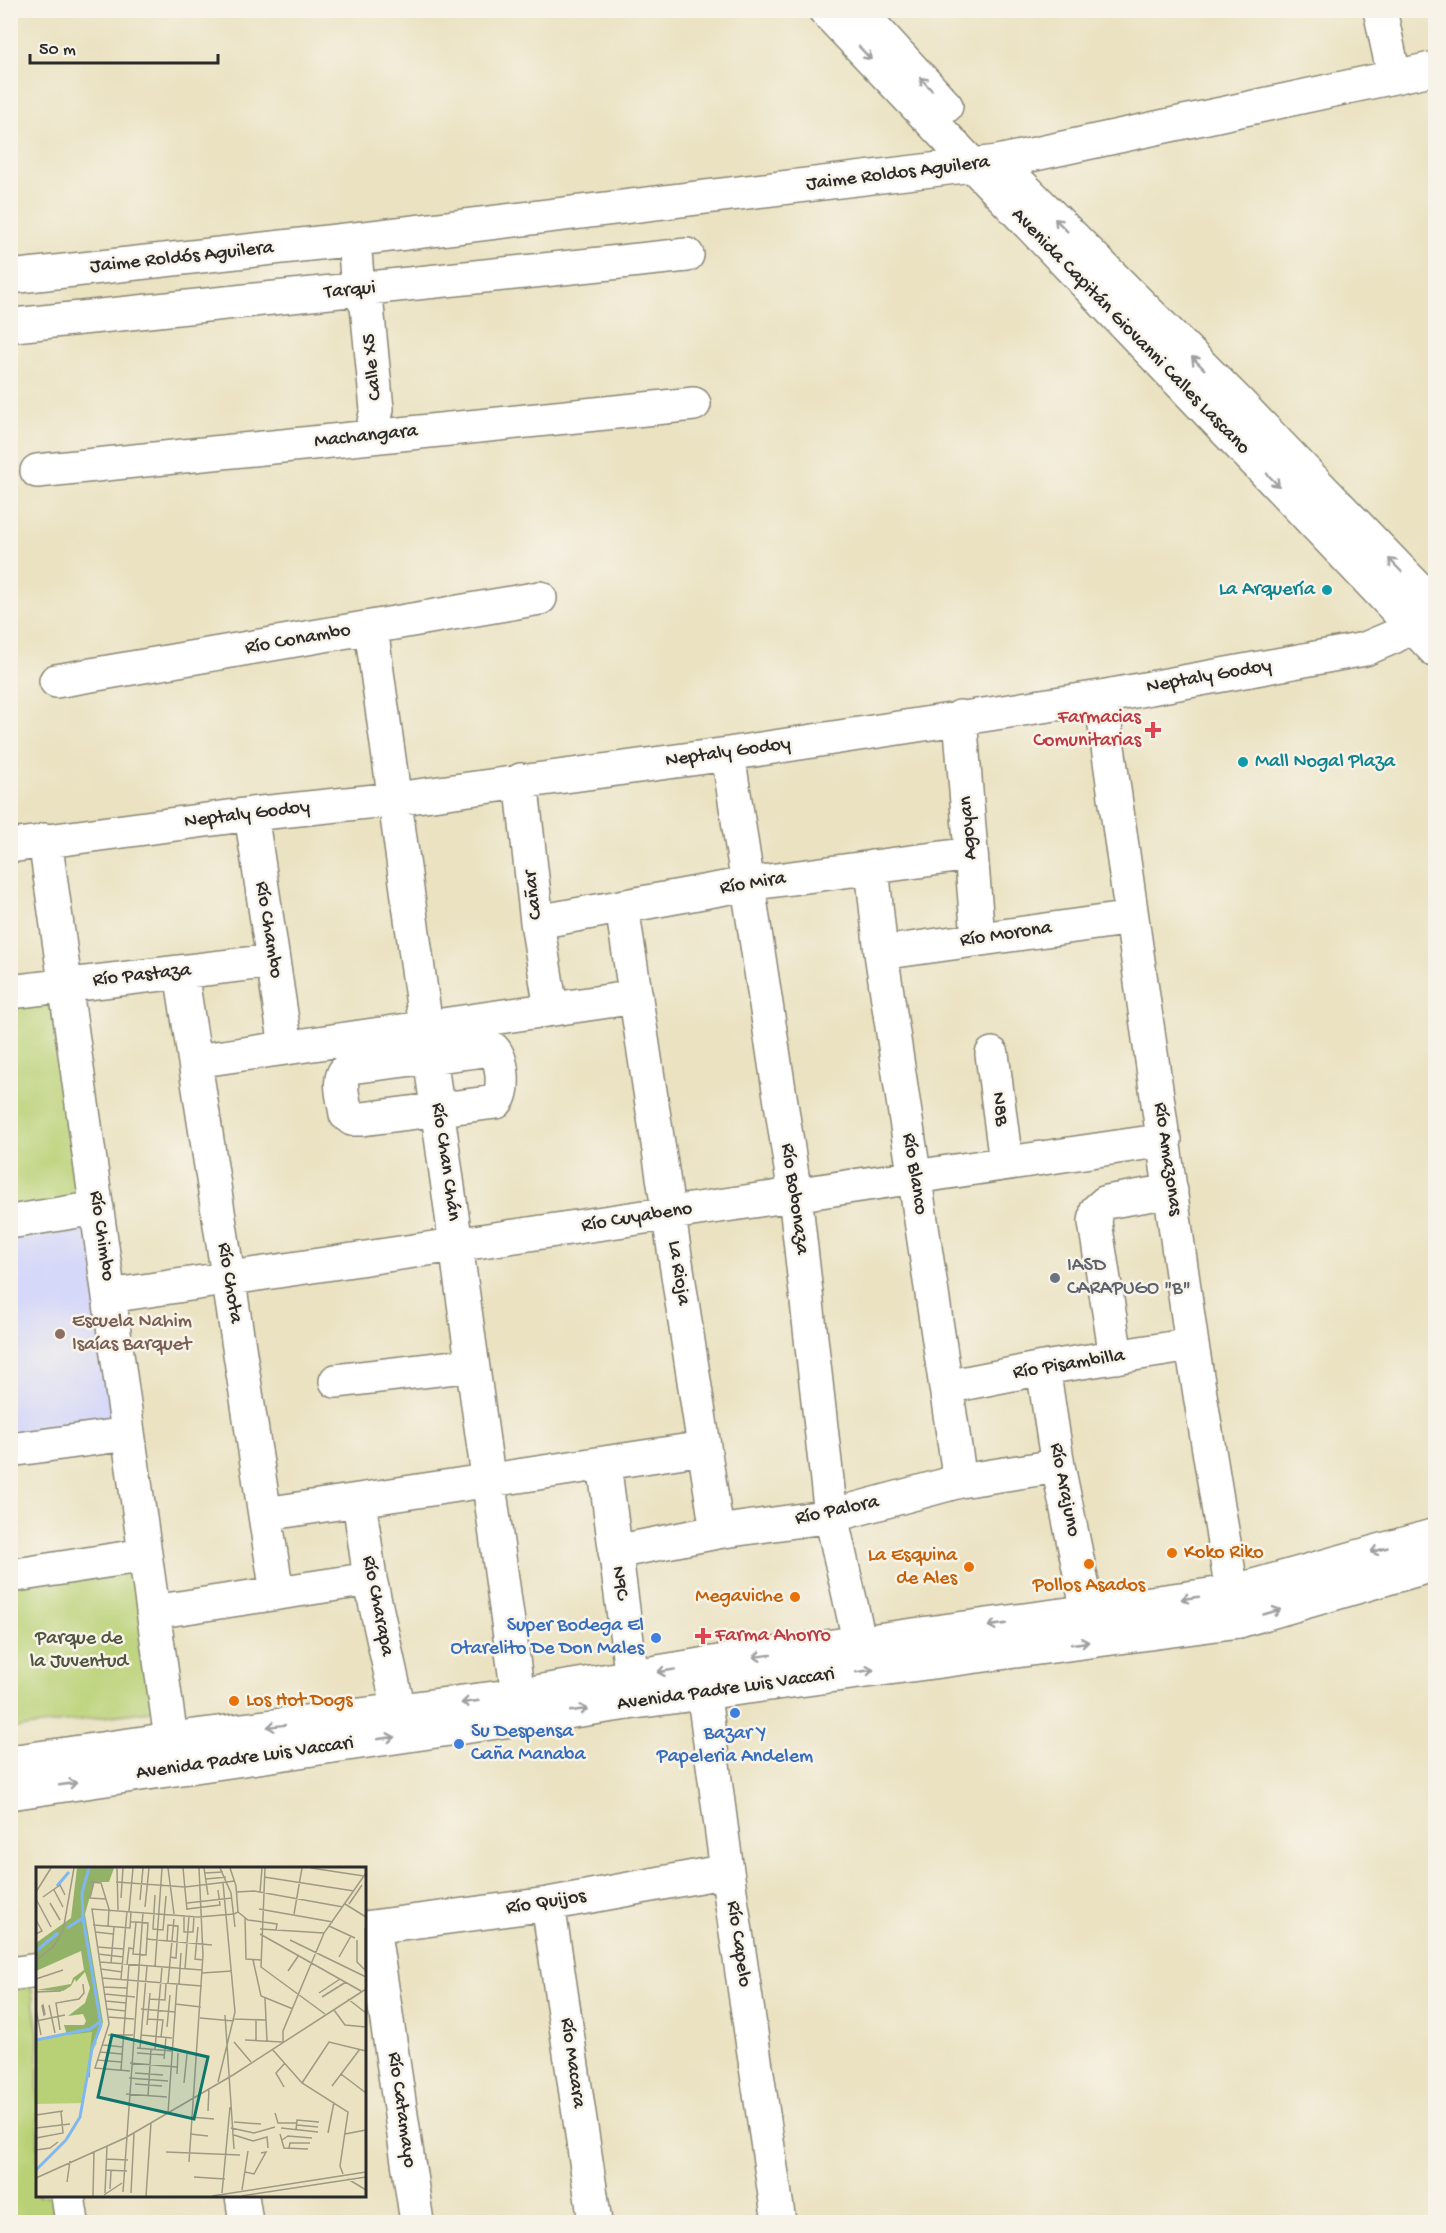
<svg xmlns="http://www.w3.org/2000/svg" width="1446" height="2233" viewBox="0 0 1446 2233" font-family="'Gochi Hand',sans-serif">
<rect width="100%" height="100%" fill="#f7f3e8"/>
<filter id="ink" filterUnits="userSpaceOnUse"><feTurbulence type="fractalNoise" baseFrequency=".0167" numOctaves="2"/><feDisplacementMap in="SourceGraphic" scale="12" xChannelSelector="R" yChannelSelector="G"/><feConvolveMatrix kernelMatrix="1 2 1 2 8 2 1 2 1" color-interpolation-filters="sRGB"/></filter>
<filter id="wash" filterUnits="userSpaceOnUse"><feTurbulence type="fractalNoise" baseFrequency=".008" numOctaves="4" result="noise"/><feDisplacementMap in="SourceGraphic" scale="24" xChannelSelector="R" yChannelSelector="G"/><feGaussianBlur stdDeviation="1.35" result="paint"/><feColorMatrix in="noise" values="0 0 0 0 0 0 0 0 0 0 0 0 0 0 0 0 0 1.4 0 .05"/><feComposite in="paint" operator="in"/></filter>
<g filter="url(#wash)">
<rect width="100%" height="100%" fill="#eae2c1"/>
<!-- built -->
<path fill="#d5d8f9" d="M 94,1224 L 123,1431 L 11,1446 L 10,1237 Z"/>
<!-- green -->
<path fill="#b9d176" stroke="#727e50" stroke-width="1.5" d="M 59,988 L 91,1199 L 11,1214 L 10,995 Z
M 133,1548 L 157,1710 L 11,1729 L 11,1568 Z
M 31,1987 L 38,2033 L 38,2196 L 61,2196 L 65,2222 L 11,2222 L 10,1989 Z"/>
</g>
<g filter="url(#ink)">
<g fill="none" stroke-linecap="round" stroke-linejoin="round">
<!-- minor casing -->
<g stroke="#8a8676" stroke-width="36">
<path id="minor" d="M 1380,10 L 1394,76
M 354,239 L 358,290 L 367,306 L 377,409 L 371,436
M 10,277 L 373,237 L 998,162 L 1436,68
M 14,325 L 687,255
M 37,471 L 694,404
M 371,628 L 518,1695
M 56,681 L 540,598
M 1101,697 L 1192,1345 L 1232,1592 L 1239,1621
M 960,717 L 978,938
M 728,754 L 795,1195 L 831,1516 L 860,1644
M 521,780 L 537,922 L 551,1009
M 251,814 L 286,1047
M 45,840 L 171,1739
M 10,846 L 251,814 L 395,799 L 728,754 L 1101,697 L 1365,649 L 1393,637 L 1436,613
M 872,867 L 881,953 L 960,1481
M 622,907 L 717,1532
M 537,922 L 747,884 L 971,854
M 881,953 L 1132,918
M 181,972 L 277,1593
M 10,992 L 273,961
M 493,1049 C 503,1059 506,1092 496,1102 L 362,1119 L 352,1119 L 346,1114 C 344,1099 335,1076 350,1067 Z
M 992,1054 L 1006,1163
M 195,1061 L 636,997
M 10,1222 L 97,1208
M 109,1296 L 1165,1140
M 1116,1357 L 1095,1222 L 1097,1210 L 1106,1202 L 1171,1191
M 1043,1368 L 1058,1466 L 1088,1612
M 336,1381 L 472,1365
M 946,1387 L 1043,1368 L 1192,1345
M 10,1450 L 128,1434
M 604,1463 L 635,1702
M 359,1500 L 370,1579 L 399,1711
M 265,1514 L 704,1448
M 615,1552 L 717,1532 L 831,1516 L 960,1481 L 1058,1466
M 10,1576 L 145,1555
M 153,1612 L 370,1579
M 700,1666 L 727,1871 L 779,2222
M 548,1904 L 595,2222
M 373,1927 L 417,2222
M 364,1928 L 548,1904 L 727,1871
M 10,1974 L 38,1970
M 68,2196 L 72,2222
M 242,2196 L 246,2222"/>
</g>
<!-- major casing -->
<g stroke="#8a8676" stroke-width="36">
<path id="major" d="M 825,10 L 1436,651
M 858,10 L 946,106
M 1004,168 L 1240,404 L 1436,607
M 10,1762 L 171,1739 L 518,1695 L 737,1659 L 1232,1592 L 1436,1535
M 10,1793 L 635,1702 L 1239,1621 L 1436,1564"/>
</g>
<!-- minor -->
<use href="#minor" stroke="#fff" stroke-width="33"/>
<!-- major -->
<use href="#major" stroke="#fff" stroke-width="33"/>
</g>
<!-- one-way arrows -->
<defs><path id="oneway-shaft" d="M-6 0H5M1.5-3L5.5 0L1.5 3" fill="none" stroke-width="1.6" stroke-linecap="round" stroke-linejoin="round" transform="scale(1.5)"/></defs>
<g stroke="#a0a0a0">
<use href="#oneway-shaft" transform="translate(865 53) rotate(47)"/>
<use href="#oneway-shaft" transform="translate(926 84) rotate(-133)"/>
<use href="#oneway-shaft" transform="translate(1061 225) rotate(-135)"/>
<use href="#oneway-shaft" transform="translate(1198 363) rotate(-135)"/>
<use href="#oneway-shaft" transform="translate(1273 480) rotate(46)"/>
<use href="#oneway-shaft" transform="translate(1395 565) rotate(-134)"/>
<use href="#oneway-shaft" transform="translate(1379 1550) rotate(164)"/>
<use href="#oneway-shaft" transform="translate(1190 1598) rotate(172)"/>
<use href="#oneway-shaft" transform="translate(1272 1612) rotate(-16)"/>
<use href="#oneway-shaft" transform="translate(997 1625) rotate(172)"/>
<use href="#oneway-shaft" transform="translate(1080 1643) rotate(-8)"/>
<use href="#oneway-shaft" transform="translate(762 1656) rotate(173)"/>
<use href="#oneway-shaft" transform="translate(666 1671) rotate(170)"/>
<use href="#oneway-shaft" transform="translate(865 1671) rotate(-8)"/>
<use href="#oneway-shaft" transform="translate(470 1702) rotate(172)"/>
<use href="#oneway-shaft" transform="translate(579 1710) rotate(-8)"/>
<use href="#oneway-shaft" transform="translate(276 1726) rotate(173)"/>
<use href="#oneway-shaft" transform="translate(386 1738) rotate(-8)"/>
<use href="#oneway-shaft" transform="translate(68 1784) rotate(-8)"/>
</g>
</g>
<!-- markers -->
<g fill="#0f9aa8" stroke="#f7f3e8" stroke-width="2">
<circle cx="1327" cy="590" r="6"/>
<circle cx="1243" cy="762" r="6"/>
</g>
<g fill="#e0444e" stroke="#f7f3e8" stroke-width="2">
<path d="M1150 721h6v6h6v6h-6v6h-6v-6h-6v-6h6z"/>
<path d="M700 1627h6v6h6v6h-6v6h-6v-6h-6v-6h6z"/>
</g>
<circle fill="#6b7280" stroke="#f7f3e8" stroke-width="2" cx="1055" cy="1278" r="6"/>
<circle fill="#8d6e63" stroke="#f7f3e8" stroke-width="2" cx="60" cy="1334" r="6"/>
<g fill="#e8710a" stroke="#f7f3e8" stroke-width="2">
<circle cx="1172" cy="1553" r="6"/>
<circle cx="1089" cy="1564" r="6"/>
<circle cx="969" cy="1567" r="6"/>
<circle cx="795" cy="1597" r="6"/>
<circle cx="234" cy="1701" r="6"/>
</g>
<g fill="#3f7fe0" stroke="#f7f3e8" stroke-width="2">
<circle cx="656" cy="1638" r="6"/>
<circle cx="735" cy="1713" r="6"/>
<circle cx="459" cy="1744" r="6"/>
</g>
<g text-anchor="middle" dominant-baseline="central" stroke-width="5" stroke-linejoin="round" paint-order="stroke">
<!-- street labels -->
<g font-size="20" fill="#2b2b2b" stroke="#f7f3e8">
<text transform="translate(898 174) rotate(-7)">Jaime Roldos Aguilera</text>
<text transform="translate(182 258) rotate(-6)">Jaime Roldós Aguilera</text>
<text transform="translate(350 291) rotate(-6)">Tarqui</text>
<text transform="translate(1130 332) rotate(46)">Avenida Capitán Giovanni Calles Lascano</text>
<text transform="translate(373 367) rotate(-96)">Calle X5</text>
<text transform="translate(366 437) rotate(-6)">Machangara</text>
<text transform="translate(298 640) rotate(-10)">Río Conambo</text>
<text transform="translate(1209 677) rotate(-10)">Neptaly Godoy</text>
<text transform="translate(728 753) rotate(-8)">Neptaly Godoy</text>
<text transform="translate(247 815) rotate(-7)">Neptaly Godoy</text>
<text transform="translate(969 828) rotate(-95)">Agoyan</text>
<text transform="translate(753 884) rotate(-9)">Río Mira</text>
<text transform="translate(534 895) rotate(-97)">Cañar</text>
<text transform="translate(268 930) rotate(81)">Río Chambo</text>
<text transform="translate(1006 935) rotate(-8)">Río Morona</text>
<text transform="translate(142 976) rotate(-6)">Río Pastaza</text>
<text transform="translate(999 1109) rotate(83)">N8B</text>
<text transform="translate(1167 1159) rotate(82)">Río Amazonas</text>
<text transform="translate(445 1162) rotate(82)">Río Chan Chán</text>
<text transform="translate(914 1174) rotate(81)">Río Blanco</text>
<text transform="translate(794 1199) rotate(82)">Río Bobonaza</text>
<text transform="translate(637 1218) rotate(-9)">Río Cuyabeno</text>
<text transform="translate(101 1236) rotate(82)">Río Chimbo</text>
<text transform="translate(678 1273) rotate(81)">La Rioja</text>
<text transform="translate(229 1283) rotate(81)">Río Chota</text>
<text transform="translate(1069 1365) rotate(-9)">Río Pisambilla</text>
<text transform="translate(1064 1490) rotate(79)">Río Arajuno</text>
<text transform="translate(837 1511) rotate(-12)">Río Palora</text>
<text transform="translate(619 1583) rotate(82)">N9C</text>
<text transform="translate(377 1606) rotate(79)">Río Charapa</text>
<text transform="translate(726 1690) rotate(-8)">Avenida Padre Luis Vaccari</text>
<text transform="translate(245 1759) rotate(-8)">Avenida Padre Luis Vaccari</text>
<text transform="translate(546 1903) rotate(-9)">Río Quijos</text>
<text transform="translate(738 1944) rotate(82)">Río Capelo</text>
<text transform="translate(572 2063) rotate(82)">Río Macara</text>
<text transform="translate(401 2110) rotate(82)">Río Catamayo</text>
</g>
<!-- culture labels -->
<g font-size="20" fill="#0d838f" stroke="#f7f3e8" text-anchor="end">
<text x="1315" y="590">La Arquería</text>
<text x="1255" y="762" text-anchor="start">Mall Nogal Plaza</text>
</g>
<!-- health labels -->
<g font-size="20" fill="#be3a42" stroke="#f7f3e8" text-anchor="end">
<text x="1141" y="718">Farmacias<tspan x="1141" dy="23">Comunitarias</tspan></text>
<text x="715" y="1636" text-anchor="start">Farma Ahorro</text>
</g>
<!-- worship labels -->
<g font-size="20" fill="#5b616d" stroke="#f7f3e8" text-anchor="start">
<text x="1067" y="1266">IASD<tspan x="1067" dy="23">CARAPUGO "B"</tspan></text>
</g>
<!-- education labels -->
<g font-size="20" fill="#785e54" stroke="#f7f3e8" text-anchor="start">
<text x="72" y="1322">Escuela Nahim<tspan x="72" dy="23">Isaías Barquet</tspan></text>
</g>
<!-- food labels -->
<g font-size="20" fill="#c56008" stroke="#f7f3e8" text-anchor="start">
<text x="1184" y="1553">Koko Riko</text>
<text x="957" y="1556" text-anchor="end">La Esquina<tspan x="957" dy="23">de Ales</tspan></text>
<text x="1089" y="1586" text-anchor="middle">Pollos Asados</text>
<text x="783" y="1597" text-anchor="end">Megaviche</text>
<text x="246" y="1701">Los Hot Dogs</text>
</g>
<!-- shop labels -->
<g font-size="20" fill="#366cbe" stroke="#f7f3e8" text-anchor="end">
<text x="644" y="1626">Super Bodega El<tspan x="644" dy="23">Otarelito De Don Males</tspan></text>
<text x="471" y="1732" text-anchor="start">Su Despensa<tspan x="471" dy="23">Caña Manaba</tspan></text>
<text x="735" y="1734" text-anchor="middle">Bazar Y<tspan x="735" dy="23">Papeleria Andelem</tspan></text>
</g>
<!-- park labels -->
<g font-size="20" fill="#4e543e" stroke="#f7f3e8">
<text x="79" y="1639">Parque de<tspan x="79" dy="23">la Juventud</tspan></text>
</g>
</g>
<!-- overview -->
<g transform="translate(36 1867)">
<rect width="330" height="330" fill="#eae2c1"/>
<path d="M 54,162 L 61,176 L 55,186 L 47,236 L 0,237 L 0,173 Z" fill="#b9d176"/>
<path d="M 41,1 L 78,1 L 73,15 L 58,15 L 49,47 L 67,155 L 55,186 L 54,210 L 51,211 L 56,165 L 31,168 L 28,158 L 48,158 L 50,154 L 47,147 L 32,149 L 49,136 L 54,121 L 49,105 L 40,115 L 39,112 L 35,119 L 27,124 L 0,123 L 35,117 L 37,111 L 48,103 L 45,84 L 0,104 L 0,76 L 35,51 Z" fill="#92b367"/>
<path fill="none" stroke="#7fb8f0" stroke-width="3" d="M 21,19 L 33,5M 31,61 L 47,51M 0,84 L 22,66M 0,173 L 54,162 L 64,155M 30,273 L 44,250 L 56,182 L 65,158 L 47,51 L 46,26 L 53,1M 0,303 L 30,273"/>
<path fill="none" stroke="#9e9985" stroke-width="1.5" d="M 81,1 L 82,43M 132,1 L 138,47M 147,1 L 151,43M 168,1 L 172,28M 184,1 L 195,26 L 199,60M 229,1 L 225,100 L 289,147M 275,1 L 328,9M 169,6 L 187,5M 228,10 L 318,24M 170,12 L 190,10M 54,15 L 65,16 L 73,42 L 72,59M 58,15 L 54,31 L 70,32M 80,15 L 149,20 L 199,14M 18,23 L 27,40M 0,25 L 15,1M 200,25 L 218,24 L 307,40M 224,25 L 226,1M 119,28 L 117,62 L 127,63 L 130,29M 7,30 L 24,18 L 29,28M 85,31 L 87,1M 0,32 L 15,60M 104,33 L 107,1M 14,36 L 24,53M 151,36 L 196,31M 309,37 L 330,50M 313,37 L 326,18M 109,40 L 113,1M 151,42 L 184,38 L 182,23M 223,42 L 297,55M 93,44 L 97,1M 202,45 L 212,53 L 241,57 L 240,63M 258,47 L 266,1M 148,48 L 148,65 L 157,65 L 158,49M 209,50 L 210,92 L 225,93M 0,53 L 6,64 L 0,67M 95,55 L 100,55 L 112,56 L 110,88 L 97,87 L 100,55M 57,58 L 94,61 L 95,44M 293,59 L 319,71M 162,60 L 159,92 L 167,93M 329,61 L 329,104M 224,62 L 288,66M 59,65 L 77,67M 224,67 L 325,124M 110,72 L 176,78M 254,73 L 330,110M 321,73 L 321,95 L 330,104M 131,74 L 132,58 L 142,59 L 140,91 L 134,90M 61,80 L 88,82M 62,87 L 87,90M 303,90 L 315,69M 0,93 L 17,80 L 27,64 L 38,1M 217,93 L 225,129 L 257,142M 64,95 L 166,103M 75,96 L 78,60M 91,97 L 93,81 L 98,82M 119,100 L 126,1M 65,102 L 86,105M 149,102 L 153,49M 252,104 L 263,88M 166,106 L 196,104M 66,111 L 166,119M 0,112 L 27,103M 85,112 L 91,44M 132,116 L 138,52M 143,117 L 145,86M 68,120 L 91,121M 0,125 L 25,124M 283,126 L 304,112M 69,127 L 99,130M 286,130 L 310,115M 229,131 L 231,174M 113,132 L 129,133 L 130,116M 312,132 L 330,146M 70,134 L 90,136M 139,137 L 165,140M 7,138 L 9,147 L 8,148 L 6,139 ZM 13,138 L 19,166M 0,142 L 5,168M 71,142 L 90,144M 105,142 L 139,145M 298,143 L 309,158 L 330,160M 189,148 L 198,282M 72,150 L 98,152M 164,151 L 198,154M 111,152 L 127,153 L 125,170M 198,152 L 230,153M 220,153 L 220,174M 0,154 L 29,148M 111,158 L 114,126M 131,160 L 134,128M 24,163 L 20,136 L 43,132 L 48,126 L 47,117M 72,168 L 97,168M 105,168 L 136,171M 209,173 L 246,175M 198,175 L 215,195M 247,176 L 247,164 L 288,66 L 330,6M 67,178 L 87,180M 101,181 L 136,184M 104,181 L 111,99M 119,182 L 126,100M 236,182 L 266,216 L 312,245 L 304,299 L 307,307M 64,185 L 86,187M 101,186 L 129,188M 128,192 L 130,170M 61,193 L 85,195M 94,196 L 141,200M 85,203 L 93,97M 94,204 L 59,201 L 73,157 L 56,42 L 162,50 L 198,47 L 202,45 L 200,19 L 194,1M 99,206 L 127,208M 141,207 L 142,186M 305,207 L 330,226M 93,211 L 132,214M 182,215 L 199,145 L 187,16M 148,216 L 151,187M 266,216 L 293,175 L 330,184M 99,217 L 126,219M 296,219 L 324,182M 248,220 L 240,206 L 249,196M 90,227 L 131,230M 112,229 L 115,182M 172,244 L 173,221M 132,246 L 141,117M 239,246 L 242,256 L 261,256M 0,248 L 27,244M 155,250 L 178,252M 198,255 L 225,257M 261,258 L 282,260M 0,261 L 34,257M 195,261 L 218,266 L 239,260M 245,261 L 282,265M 260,263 L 261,253 L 283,255M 292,266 L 298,235M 154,267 L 172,269M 244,267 L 248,281 L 272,282M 309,267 L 330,263M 198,268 L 217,274 L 231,270 L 232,281M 0,271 L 27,266 L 25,245M 246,273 L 252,269 L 276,271M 253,281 L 254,276 L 274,276M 0,283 L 14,281 L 22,275M 130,285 L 204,288M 70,292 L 92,293M 153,295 L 167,88 L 163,1M 70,303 L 91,304M 209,305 L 218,307 L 230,285 L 225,286M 158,310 L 189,312M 0,311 L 89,271 L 197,208 L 330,122M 312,312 L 330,323M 31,315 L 34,294M 74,322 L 75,304M 206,323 L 212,284M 87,325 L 107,45M 69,326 L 71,279M 95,326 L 98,266M 186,326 L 194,240M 68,328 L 86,316M 57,329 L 58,284M 110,329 L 115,256M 176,329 L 330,305M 205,329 L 330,310"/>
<path fill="#0f766e" fill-opacity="0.15" stroke="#0f766e" stroke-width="3" d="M 76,168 L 172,190 L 158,252 L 62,230 Z"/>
<rect width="330" height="330" fill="none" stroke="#2b2b2b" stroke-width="3"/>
</g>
<!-- margin -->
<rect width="1446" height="2233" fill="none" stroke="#f7f3e8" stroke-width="36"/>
<!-- scale -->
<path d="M30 54v9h188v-9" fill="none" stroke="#2b2b2b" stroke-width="3"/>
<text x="39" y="54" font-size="18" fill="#2b2b2b" stroke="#f7f3e8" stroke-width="4.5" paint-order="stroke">50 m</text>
</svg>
